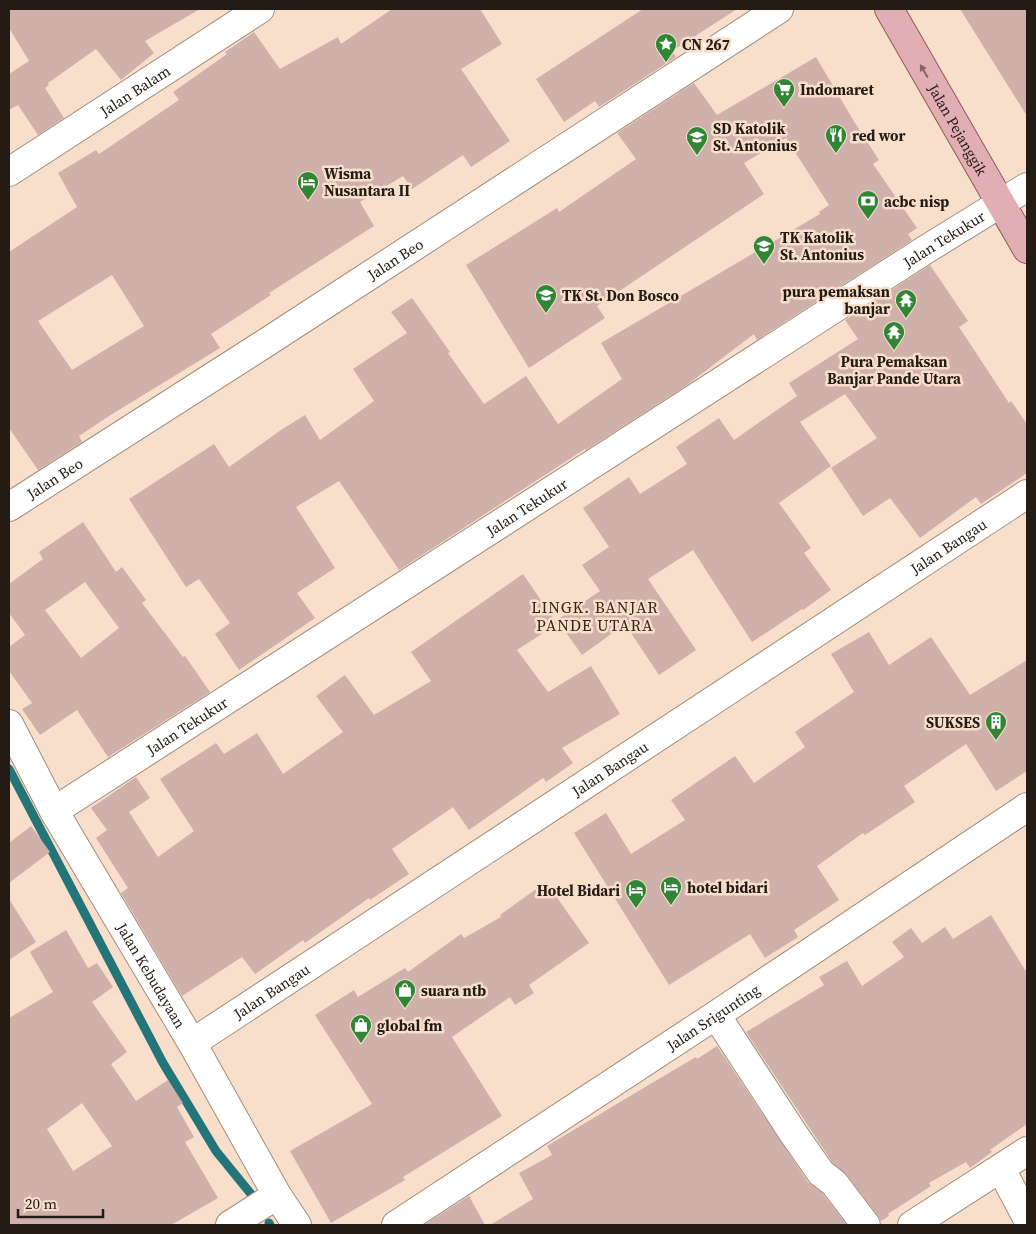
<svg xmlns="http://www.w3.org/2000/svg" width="1036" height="1234" viewBox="0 0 1036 1234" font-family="'Source Serif 4',serif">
<rect width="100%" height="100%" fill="#f7dfcb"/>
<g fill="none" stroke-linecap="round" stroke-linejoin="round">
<!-- stream -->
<path stroke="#23757a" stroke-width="9" d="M 9,769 L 163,1063 L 216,1151 L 251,1194
M 269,1223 L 270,1225"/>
</g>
<!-- building -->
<path fill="#d0b0ab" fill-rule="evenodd" d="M 9,9 L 200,9 L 145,41 L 154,53 L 121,80 L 96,49 L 48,83 L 49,85 L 45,88 L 64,118 L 38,135 L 18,105 L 9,110 L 9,74 L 29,61 L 9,28 Z
M 392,9 L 480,9 L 502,44 L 461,69 L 510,141 L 471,167 L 463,155 L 412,189 L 403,176 L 360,202 L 374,226 L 269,293 L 271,295 L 211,334 L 220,348 L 109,416 L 79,436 L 82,442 L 38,470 L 9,428 L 9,252 L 77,207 L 58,173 L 96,150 L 99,154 L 179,100 L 173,92 L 227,54 L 225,52 L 254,32 L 280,69 L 338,37 L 341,44 ZM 112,275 L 144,326 L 72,370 L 38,321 Z
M 643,9 L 737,9 L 672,51 L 676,57 L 599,107 L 595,101 L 564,122 L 536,79 Z
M 960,9 L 1027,9 L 1027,116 Z
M 816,57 L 855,123 L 879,160 L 873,164 L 917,228 L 908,234 L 912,240 L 757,340 L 754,334 L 687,385 L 586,450 L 585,449 L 399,570 L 339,481 L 296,507 L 335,568 L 297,593 L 315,618 L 239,670 L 215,634 L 230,623 L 199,579 L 186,587 L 129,499 L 214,444 L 229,467 L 281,430 L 305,415 L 320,440 L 374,401 L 353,369 L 407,333 L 391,312 L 412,298 L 450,352 L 448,353 L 484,404 L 526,376 L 558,424 L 622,379 L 601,343 L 820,214 L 819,212 L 829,205 L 786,138 L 744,163 L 764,194 L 597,306 L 605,318 L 529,368 L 466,265 L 557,208 L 559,212 L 636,159 L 617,133 L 694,83 L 717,115 Z
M 930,265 L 968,321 L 959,327 L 1009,403 L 1011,401 L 1027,424 L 1027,473 L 981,504 L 976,497 L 920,538 L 890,498 L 863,516 L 831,468 L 877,438 L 845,394 L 800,422 L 831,466 L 779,503 L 811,548 L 804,553 L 831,590 L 803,610 L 802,609 L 752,642 L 693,550 L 648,579 L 696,650 L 659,675 L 625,624 L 582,655 L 557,620 L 600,591 L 582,565 L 609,547 L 583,508 L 629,477 L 640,494 L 687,464 L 676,447 L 719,418 L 734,440 L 797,396 L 789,383 L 858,339 L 845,320 Z
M 83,522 L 116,572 L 122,567 L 146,600 L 142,603 L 183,657 L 185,656 L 210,692 L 108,757 L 77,710 L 40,735 L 22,709 L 32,703 L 9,671 L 9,647 L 25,635 L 9,613 L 9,584 L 43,559 L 39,552 ZM 85,582 L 119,628 L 81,658 L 45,610 Z
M 523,574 L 557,624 L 517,650 L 548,692 L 591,666 L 620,714 L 562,748 L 573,763 L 546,782 L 543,778 L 469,830 L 453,807 L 392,849 L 409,874 L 370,900 L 369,898 L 305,943 L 303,940 L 255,974 L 242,957 L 182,996 L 121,893 L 128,888 L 96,838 L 107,830 L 91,808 L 136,777 L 150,798 L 129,812 L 158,857 L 194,831 L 160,779 L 216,743 L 224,754 L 257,733 L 283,774 L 343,732 L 316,696 L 345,675 L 374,715 L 431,681 L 411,652 Z
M 869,632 L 889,665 L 931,637 L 970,695 L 1027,660 L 1027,771 L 996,791 L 966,744 L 904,786 L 915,802 L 865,835 L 863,833 L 817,866 L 839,900 L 794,930 L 798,937 L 765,958 L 750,934 L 669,985 L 574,833 L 606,813 L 631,854 L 685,820 L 671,800 L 735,756 L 754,783 L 805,747 L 795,732 L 854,692 L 831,654 Z
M 31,826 L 50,852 L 9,883 L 9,843 Z
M 546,882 L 589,943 L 529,985 L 534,993 L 515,1005 L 510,997 L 452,1037 L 502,1116 L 403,1177 L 405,1180 L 331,1223 L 290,1151 L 372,1104 L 315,1015 L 354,990 L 358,997 L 405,968 L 408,972 L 461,934 L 464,938 L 501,917 L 500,915 Z
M 9,899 L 36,942 L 9,960 Z
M 991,915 L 1027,973 L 1027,1124 L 990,1150 L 992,1152 L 970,1168 L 966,1162 L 929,1183 L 931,1186 L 888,1214 L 889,1216 L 881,1221 L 878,1216 L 846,1174 L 832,1162 L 746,1032 L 824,985 L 819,977 L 847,961 L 862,986 L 904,957 L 892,942 L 911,928 L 922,943 L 945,927 L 953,939 Z
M 66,930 L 88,968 L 97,963 L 113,987 L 92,1002 L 127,1052 L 111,1064 L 136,1101 L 168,1080 L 183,1103 L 177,1107 L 194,1137 L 185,1142 L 218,1198 L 171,1225 L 9,1225 L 9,1018 L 53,992 L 30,952 ZM 82,1103 L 112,1146 L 73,1171 L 47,1129 Z
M 717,1046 L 808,1182 L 823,1194 L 847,1225 L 490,1225 L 533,1199 L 519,1173 L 552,1155 L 547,1146 L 630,1096 L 696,1057 L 697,1059 Z
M 469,1196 L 485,1225 L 424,1225 Z"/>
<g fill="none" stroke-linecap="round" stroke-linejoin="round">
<!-- minor casing -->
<g stroke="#a28c79" stroke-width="30">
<g id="minor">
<path id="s1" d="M 9,172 L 260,9"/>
<path id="s2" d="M 9,507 L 264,344 L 779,9"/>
<path id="s3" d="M 9,724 L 54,811 L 192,1043 L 277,1195 L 297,1225"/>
<path id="s4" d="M 54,811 L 925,250 L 1027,187"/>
<path d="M 716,1015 L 793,1133 L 821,1173 L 834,1183 L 866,1225"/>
<path id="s5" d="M 192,1043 L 1027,494"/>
<path d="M 1001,1169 L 1027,1218"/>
<path d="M 230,1225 L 277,1195"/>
<path id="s6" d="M 396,1225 L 716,1015 L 1027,807"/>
<path d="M 912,1225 L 1027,1151"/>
</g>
</g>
<!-- major casing -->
<g stroke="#92595b" stroke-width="30">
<g id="major">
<path id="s7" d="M 889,9 L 1027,249"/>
</g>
</g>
<!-- minor -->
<use href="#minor" stroke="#fff" stroke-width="28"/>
<!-- major -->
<use href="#major" stroke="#e1afb3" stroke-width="28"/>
</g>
<!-- one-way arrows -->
<defs><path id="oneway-solid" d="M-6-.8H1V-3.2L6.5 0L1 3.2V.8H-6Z" transform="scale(1.25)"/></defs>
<use fill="#826564" href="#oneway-solid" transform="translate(924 71) rotate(-120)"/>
<!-- icons -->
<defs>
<g id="sight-pin" transform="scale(1.125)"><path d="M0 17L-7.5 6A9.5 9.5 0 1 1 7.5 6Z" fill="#308634" stroke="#f7dfcb"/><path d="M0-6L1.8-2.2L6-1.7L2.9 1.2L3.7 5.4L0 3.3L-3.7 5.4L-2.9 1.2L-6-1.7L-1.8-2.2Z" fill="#fff"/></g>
<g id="supermarket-pin" transform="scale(1.125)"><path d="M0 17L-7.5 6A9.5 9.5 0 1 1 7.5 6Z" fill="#308634" stroke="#f7dfcb"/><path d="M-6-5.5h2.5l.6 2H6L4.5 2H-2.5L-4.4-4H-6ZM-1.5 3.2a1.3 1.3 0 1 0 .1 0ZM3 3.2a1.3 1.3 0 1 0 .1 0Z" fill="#fff"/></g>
<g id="restaurant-pin" transform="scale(1.125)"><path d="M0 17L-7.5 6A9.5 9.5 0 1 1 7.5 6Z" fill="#308634" stroke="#f7dfcb"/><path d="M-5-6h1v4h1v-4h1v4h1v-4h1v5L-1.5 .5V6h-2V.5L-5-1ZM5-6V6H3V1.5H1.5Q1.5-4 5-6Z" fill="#fff"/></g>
<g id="school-pin" transform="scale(1.125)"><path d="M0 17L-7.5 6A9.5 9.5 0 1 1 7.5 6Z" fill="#308634" stroke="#f7dfcb"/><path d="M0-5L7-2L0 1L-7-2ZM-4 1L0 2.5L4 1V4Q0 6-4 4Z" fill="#fff"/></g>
<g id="hotel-pin" transform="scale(1.125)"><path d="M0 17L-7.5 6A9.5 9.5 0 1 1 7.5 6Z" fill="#308634" stroke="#f7dfcb"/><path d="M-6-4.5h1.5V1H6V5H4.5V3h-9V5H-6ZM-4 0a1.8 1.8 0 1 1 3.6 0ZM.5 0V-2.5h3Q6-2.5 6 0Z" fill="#fff"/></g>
<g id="bank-pin" transform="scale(1.125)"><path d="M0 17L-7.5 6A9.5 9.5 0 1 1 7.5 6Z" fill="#308634" stroke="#f7dfcb"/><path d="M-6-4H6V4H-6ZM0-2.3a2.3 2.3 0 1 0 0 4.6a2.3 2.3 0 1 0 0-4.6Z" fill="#fff"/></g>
<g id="temple-pin" transform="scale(1.125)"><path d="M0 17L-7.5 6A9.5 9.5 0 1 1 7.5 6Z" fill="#308634" stroke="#f7dfcb"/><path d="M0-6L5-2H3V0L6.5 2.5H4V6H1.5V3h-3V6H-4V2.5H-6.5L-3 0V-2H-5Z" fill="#fff"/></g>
<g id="building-pin" transform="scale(1.125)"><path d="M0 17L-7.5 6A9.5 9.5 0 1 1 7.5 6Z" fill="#308634" stroke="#f7dfcb"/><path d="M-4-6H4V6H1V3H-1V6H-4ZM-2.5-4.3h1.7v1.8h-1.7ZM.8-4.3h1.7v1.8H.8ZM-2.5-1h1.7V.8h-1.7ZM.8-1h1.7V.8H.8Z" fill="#fff"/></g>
<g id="shop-pin" transform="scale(1.125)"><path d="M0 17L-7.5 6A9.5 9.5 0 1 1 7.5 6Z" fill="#308634" stroke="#f7dfcb"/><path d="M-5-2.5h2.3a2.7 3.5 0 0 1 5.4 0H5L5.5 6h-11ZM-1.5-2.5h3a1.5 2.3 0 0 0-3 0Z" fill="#fff"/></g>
</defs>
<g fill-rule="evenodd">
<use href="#sight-pin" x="666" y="44"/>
<use href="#supermarket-pin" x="784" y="89"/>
<use href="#restaurant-pin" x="836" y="135"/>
<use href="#school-pin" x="697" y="137"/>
<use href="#hotel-pin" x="308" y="182"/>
<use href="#bank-pin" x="868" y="201"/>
<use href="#school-pin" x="764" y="246"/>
<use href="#school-pin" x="546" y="295"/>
<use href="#temple-pin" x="906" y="300"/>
<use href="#temple-pin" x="894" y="332"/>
<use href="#building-pin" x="996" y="722"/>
<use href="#hotel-pin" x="671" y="887"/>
<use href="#hotel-pin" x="636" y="890"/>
<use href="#shop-pin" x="405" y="990"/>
<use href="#shop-pin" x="361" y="1025"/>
</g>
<g text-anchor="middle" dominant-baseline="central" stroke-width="5" stroke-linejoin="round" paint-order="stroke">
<!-- poi labels -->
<g font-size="15" font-weight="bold" fill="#241b14" stroke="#f7dfcb" text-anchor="start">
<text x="682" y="44">CN 267</text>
<text x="800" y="89">Indomaret</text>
<text x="713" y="128">SD Katolik<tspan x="713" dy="17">St. Antonius</tspan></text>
<text x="852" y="135">red wor</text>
<text x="324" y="173">Wisma<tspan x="324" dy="17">Nusantara II</tspan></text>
<text x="884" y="201">acbc nisp</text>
<text x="780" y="237">TK Katolik<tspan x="780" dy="17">St. Antonius</tspan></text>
<text x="890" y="291" text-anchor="end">pura pemaksan<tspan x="890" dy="17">banjar</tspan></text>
<text x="562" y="295">TK St. Don Bosco</text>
<text x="894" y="361" text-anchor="middle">Pura Pemaksan<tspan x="894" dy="17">Banjar Pande Utara</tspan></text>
<text x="980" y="722" text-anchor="end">SUKSES</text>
<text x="687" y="887">hotel bidari</text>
<text x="620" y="890" text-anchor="end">Hotel Bidari</text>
<text x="421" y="990">suara ntb</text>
<text x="377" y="1025">global fm</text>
</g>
<!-- street labels -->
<g font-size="15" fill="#241b14" stroke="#f7dfcb">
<text stroke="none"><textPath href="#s1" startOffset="150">Jalan Balam</textPath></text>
<text stroke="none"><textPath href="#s7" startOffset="139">Jalan Pejanggik</textPath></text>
<text stroke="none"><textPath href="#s4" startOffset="1058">Jalan Tekukur</textPath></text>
<text stroke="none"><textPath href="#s2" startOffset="459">Jalan Beo</textPath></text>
<text stroke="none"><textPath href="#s2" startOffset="54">Jalan Beo</textPath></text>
<text stroke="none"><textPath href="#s4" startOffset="562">Jalan Tekukur</textPath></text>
<text stroke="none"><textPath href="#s5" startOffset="905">Jalan Bangau</textPath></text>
<text stroke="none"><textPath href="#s4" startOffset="158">Jalan Tekukur</textPath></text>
<text stroke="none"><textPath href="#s5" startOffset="500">Jalan Bangau</textPath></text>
<text stroke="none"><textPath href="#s3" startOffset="289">Jalan Kebudayaan</textPath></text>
<text stroke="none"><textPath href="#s5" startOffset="95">Jalan Bangau</textPath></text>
<text stroke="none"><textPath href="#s6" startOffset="379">Jalan Srigunting</textPath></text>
</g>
<!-- neighbourhood labels -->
<g font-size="16" letter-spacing="1" fill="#382616" stroke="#f7dfcb">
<text x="595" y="607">LINGK. BANJAR<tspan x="595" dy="18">PANDE UTARA</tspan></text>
</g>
</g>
<!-- border -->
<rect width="1036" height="1234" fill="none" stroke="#241b14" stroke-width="20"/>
<!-- scale -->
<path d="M18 1209v8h85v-8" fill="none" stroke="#241b14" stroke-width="2.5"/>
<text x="25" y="1209" font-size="15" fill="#241b14" stroke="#f7dfcb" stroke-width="4" paint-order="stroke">20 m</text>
</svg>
